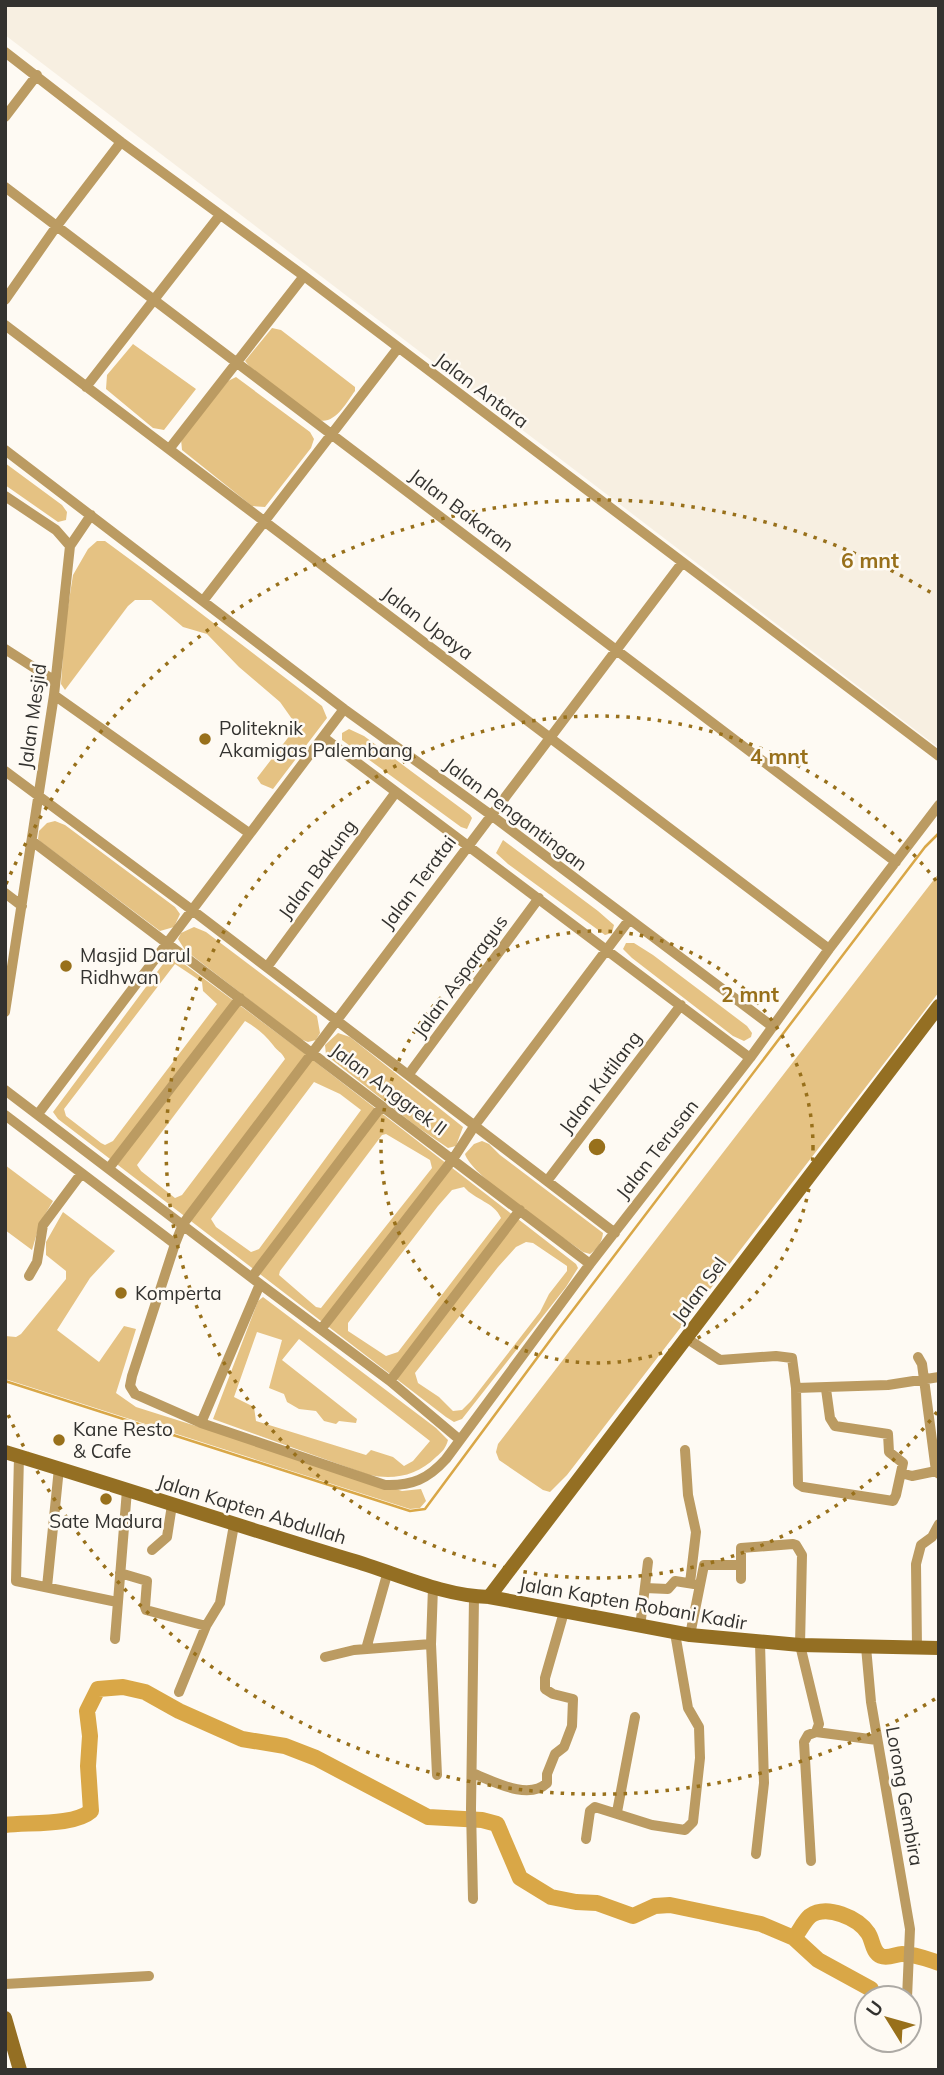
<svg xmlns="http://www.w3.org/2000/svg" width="944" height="2075" viewBox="0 0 944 2075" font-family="Mulish,sans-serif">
<rect width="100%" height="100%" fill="#fefaf3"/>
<!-- built -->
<path fill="#f7efe1" d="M 5,5 L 939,5 L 939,748 L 5,35 Z"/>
<!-- green -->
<path fill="#e5c283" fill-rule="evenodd" d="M 272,328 L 281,330 L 355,387 L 355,391 C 346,403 335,425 318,420 L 250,367 L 245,361 Z
M 133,344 L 196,389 L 164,430 L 153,428 L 106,389 L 107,375 Z
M 236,377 L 310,432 L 314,439 L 311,448 L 265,507 L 252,506 L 182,450 L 181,439 L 228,381 Z
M 5,463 L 62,505 L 67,512 L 66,520 L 58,522 L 5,485 Z
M 97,541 L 105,541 L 143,569 L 322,706 L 327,718 L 273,789 L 261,784 L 257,778 L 297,726 L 280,702 L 239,667 L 207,634 L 183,627 L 151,600 L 135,600 L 128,606 L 65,690 L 61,684 L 65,626 L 73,575 L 88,549 Z
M 349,729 L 364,736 L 470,815 L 472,818 L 467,829 L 461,827 L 342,740 L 342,733 Z
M 55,821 L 65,825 L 175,907 L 180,914 L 174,927 L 160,931 L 41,842 L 38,839 L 39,831 L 47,823 Z
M 503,840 L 598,911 L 614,925 L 612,933 L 605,935 L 508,864 L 496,853 Z
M 939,873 L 939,992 L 567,1475 L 550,1492 L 543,1490 L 499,1460 L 496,1452 L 498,1444 Z
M 194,927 L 206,932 L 317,1016 L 320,1033 L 316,1040 L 308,1042 L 300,1039 L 185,950 L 178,939 L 181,933 Z
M 626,943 L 634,943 L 653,955 L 747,1026 L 752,1033 L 751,1037 L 744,1041 L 733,1036 L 632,958 L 623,949 Z
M 170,958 L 180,961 L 300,1050 L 576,1264 L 578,1268 L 566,1287 L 462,1419 L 454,1422 L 446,1417 L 58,1119 L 53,1112 L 166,960 ZM 175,964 L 202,982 L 203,991 L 217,1004 L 113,1141 L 105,1145 L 101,1143 L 66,1116 L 64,1109 ZM 245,1021 C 257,1028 265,1035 273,1045 C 277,1051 282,1052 285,1059 L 182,1195 L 175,1198 L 141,1171 L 137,1165 ZM 314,1082 L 340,1094 L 361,1110 L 259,1249 L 251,1252 L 216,1227 L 211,1219 ZM 386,1134 L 430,1160 L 432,1168 L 321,1308 L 316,1307 L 279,1275 L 280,1271 L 382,1135 ZM 464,1187 C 475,1200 494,1202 501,1218 L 398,1352 L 386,1356 L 348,1331 L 348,1323 L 438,1206 L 452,1190 ZM 526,1242 L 533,1243 L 567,1266 L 567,1271 L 549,1294 L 540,1312 L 471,1401 L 462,1410 L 453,1411 L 439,1397 L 418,1383 L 415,1373 L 498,1267 L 516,1247 Z
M 338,1033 L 350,1037 L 463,1127 L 456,1146 L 448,1148 L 416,1126 L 326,1055 L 325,1045 Z
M 482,1141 L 489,1144 L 500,1155 L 603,1233 C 602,1242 598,1248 590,1254 L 583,1252 C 560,1235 471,1176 465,1154 L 474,1144 Z
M 5,1165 L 53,1201 L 40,1223 L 32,1250 L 5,1230 Z
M 63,1212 L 115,1251 L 90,1278 L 57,1330 L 99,1362 L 124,1326 L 136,1329 L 116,1393 L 136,1407 L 402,1491 L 421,1489 L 426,1501 L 420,1508 L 410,1509 L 5,1379 L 5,1336 L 16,1337 L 21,1334 L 66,1279 L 66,1271 L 46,1255 L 46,1242 Z
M 263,1297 L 436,1428 L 448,1440 C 446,1448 442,1452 436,1457 C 417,1476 394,1480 369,1475 L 213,1419 L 258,1301 ZM 257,1332 L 282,1340 L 269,1388 L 284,1394 L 287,1402 L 299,1409 L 316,1411 L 324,1421 L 336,1424 L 339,1421 L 356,1423 L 357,1419 L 282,1360 L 299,1339 L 430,1441 L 413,1461 L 404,1466 L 393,1457 L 371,1450 L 366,1455 L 256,1421 L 254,1407 L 234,1397 Z"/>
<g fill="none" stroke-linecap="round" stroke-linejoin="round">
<!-- stream -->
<path stroke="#d9a747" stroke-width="2.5" d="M 5,1381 L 410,1511 L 425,1509 L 560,1327 L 925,847 L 939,833"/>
<!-- river -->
<path stroke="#d9a747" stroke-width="16" d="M 5,1825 C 28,1822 74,1826 91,1811 L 88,1766 L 90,1736 L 87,1711 L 98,1689 L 123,1687 L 145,1692 L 179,1711 L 242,1739 L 285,1746 L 316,1758 L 428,1817 L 482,1820 L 497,1824 L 520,1878 L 551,1897 L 576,1902 L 597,1903 L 633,1916 L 655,1906 L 670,1905 L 761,1924 L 794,1938 L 818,1960 L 871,1989
M 794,1938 C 799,1932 804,1921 810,1916 C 827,1904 858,1918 868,1933 C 873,1940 872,1952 881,1956 C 888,1959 896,1954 902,1954 C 915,1954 927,1959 939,1963"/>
<!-- street -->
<path stroke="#bb9b62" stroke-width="10" d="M 5,52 L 121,142 L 304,276 L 939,756
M 5,117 L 37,75
M 5,187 L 896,862
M 5,300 L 56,227 L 121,142
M 5,325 L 829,949
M 86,387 L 220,215
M 170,448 L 304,276
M 5,450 L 344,709 L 491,815 L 773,1027
M 5,496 L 56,530 L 70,546 L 54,695 L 5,1012
M 70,546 L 91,515
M 682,563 L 183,1224 L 175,1244 L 132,1376 L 130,1386 L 135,1394 L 201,1423 L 385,1485 C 412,1486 428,1479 446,1459 L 590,1264 L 750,1058 L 829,949 L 939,805
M 203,601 L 398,348
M 5,649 L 55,681
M 54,695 L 249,833
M 323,737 L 750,1058
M 5,771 L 192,910 L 615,1233
M 32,841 L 590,1264
M 5,893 L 22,906
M 267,967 L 396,792
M 409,1074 L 539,898
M 5,1090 L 260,1284 L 201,1423
M 38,1114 L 344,709
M 5,1115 L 175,1244
M 109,1168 L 240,998
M 547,1181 L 681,1005
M 29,1276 L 37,1262 L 43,1225 L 81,1174
M 252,1277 L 381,1107
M 260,1284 L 390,1381 L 460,1440
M 322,1328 L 453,1159 L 475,1125 L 629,920
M 686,1338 L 720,1360 L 776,1356 L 792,1358 L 796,1388 L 798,1484 L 803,1487 L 893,1501 L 896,1495 L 903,1463 L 889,1452 L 888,1434 L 835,1426 L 830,1418 L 826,1389
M 918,1357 L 922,1364 L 936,1471 L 939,1474
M 390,1381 L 520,1210
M 796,1388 L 888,1385 L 939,1377
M 685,1450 L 688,1495 L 696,1532 L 690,1583
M 19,1456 L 16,1581 L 117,1602
M 901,1473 L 912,1476 L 936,1471
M 152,1550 L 167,1537 L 172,1505
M 120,1573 L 147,1581 L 145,1607 L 146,1610 L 206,1626
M 741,1579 L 741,1548 L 793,1544 L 796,1545 L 802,1555 L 800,1645 L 819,1724 L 816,1732 L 808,1735 L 804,1742 L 811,1861
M 47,1587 L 59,1468
M 433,1587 L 431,1644 L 437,1775
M 645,1588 L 668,1589 L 675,1581 L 694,1584
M 640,1627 L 648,1562
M 690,1635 L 704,1565 L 741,1565
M 115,1639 L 127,1490
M 866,1647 L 871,1702 L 910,1929 L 907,1998
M 917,1648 L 916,1564 L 921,1545 L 932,1537 L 939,1524
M 366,1649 L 388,1571
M 325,1657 L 354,1650 L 431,1644
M 179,1692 L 206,1626 L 220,1603 L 234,1525
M 816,1732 L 877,1740
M 472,1773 C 493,1781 528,1801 547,1783 L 547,1774 L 555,1754 L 564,1747 L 572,1726 L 573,1699 L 553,1694 L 545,1689 L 545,1678 L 564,1612
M 617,1812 L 635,1717
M 586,1839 L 590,1811 L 595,1807 L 652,1825 L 685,1830 L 693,1822 L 700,1758 L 699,1727 L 688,1708 L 675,1633
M 756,1854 L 764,1783 L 760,1643
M 473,1899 L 471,1809 L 474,1597
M 5,1984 L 149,1976"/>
<!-- secondary -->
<path stroke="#946f23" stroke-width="14" d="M 5,1452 C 121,1487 235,1525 351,1560 C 396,1573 442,1596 489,1597 L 690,1635 L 800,1645 L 939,1648
M 489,1597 L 939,1006
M 5,2018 L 20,2070"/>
</g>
<!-- distance rings -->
<g fill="none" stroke="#98701b" stroke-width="3.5" stroke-dasharray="3.5 7">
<circle cx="597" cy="1147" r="216"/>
<path d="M937 1412A431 431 0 1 1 937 882"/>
<path d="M935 1699A647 647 0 0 1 6 1410M6 884A647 647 0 0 1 935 595"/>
</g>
<!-- markers -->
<g fill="#98701b" stroke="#fefaf3" stroke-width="2.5">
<circle cx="205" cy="739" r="7"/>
<circle cx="66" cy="966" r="7"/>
<circle cx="121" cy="1293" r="7"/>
<circle cx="59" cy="1440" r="7"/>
<circle cx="106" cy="1499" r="7"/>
</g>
<g text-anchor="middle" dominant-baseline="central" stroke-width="5" stroke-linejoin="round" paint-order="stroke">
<!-- street labels -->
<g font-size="19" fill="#33322f" stroke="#fefaf3">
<text transform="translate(482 390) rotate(37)">Jalan Antara</text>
<text transform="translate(462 510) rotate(37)">Jalan Bakaran</text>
<text transform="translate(428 623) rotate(37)">Jalan Upaya</text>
<text transform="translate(32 716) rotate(-82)">Jalan Mesjid</text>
<text transform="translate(516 814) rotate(37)">Jalan Pengantingan</text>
<text transform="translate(317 869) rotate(-54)">Jalan Bakung</text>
<text transform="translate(418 882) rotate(-53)">Jalan Teratai</text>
<text transform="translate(460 976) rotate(-54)">Jalan Asparagus</text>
<text transform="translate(600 1082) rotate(-53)">Jalan Kutilang</text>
<text transform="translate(389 1089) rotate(37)">Jalan Anggrek II</text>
<text transform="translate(657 1149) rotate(-52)">Jalan Terusan</text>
<text transform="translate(699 1290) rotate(-53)">Jalan Sel</text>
<text transform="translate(252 1509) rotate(17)">Jalan Kapten Abdullah</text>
<text transform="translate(633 1603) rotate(10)">Jalan Kapten Robani Kadir</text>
<text transform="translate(905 1796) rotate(80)">Lorong Gembira</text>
</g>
<!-- poi labels -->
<g font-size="19" fill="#33322f" stroke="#fefaf3" text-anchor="start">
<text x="219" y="728">Politeknik<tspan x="219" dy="22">Akamigas Palembang</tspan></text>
<text x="80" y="955">Masjid Darul<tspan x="80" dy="22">Ridhwan</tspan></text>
<text x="135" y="1293">Komperta</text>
<text x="73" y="1429">Kane Resto<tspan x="73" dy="22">&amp; Cafe</tspan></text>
<text x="106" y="1521" text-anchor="middle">Sate Madura</text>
</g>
</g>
<circle cx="597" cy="1147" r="10" fill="#98701b" stroke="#fefaf3" stroke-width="3.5"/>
<g font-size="21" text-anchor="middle" font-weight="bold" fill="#98701b" stroke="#fefaf3" stroke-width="5" stroke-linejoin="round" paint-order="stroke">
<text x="870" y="568">6 mnt</text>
<text x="779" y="764">4 mnt</text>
<text x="750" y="1002">2 mnt</text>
</g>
<!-- border -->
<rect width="944" height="2075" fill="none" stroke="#33322f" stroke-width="14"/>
<!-- north arrow -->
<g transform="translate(888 2019) rotate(307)"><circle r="33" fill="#fefaf3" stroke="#adaaa5" stroke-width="2"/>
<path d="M0-5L12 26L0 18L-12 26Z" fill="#98701b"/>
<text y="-10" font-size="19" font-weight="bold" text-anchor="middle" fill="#33322f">U</text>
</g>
</svg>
